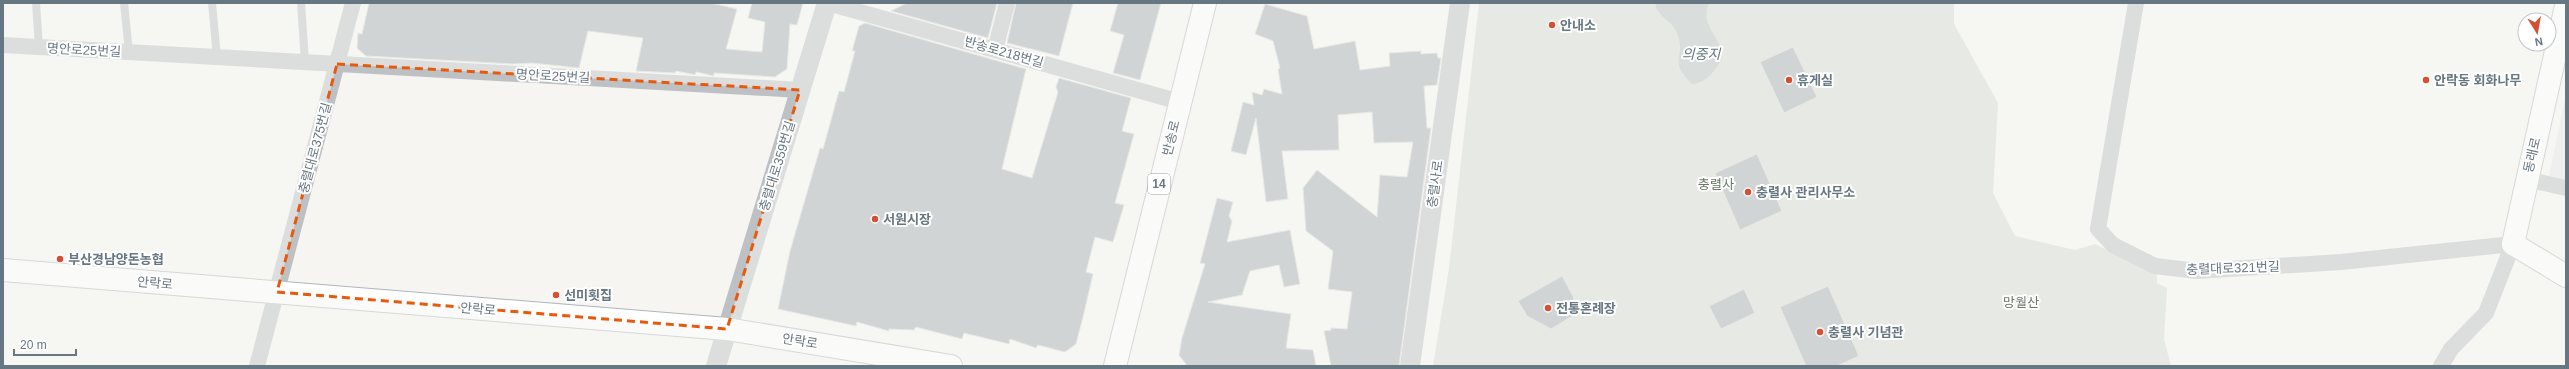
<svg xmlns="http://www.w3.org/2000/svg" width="2569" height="369" viewBox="0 0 2569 369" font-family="Arial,'Noto Sans KR',sans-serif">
<rect width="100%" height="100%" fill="#f6f5f2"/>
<!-- built -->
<path fill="#e6e7e6" d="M 2566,94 L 2566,180 L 2549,176 Z"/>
<!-- green -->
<path fill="#d5dad2" d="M 1479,3 L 1954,3 L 1954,24 L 1998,103 L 1993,193 L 2015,236 L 2075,250 L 2095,244 L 2157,275 L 2157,283 L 2167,288 L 2164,339 L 2171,366 L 1433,366 L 1449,268 Z"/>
<!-- water -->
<path fill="#b5c1c4" d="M 1655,3 L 1709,3 C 1696,33 1740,45 1713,72 C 1706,79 1702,83 1692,84 C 1667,60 1687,58 1677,33 C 1672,20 1658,18 1655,3 Z"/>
<!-- building -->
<path fill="#a5acb1" stroke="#d7d7d5" d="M 369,3 L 711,3 L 737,9 L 726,49 L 762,52 L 765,22 L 748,18 L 752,3 L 803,3 L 797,25 L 790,24 L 787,69 L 775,77 L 714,73 L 714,76 L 696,72 L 695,75 L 691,74 L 676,71 L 675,73 L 636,71 L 643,38 L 588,31 L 579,68 L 532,63 L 513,64 L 366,56 L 357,48 L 358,33 L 362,34 Z
M 907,3 L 997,3 L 988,38 L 891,11 Z
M 1016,3 L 1073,3 L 1059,56 L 1007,43 Z
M 1118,3 L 1161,3 L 1140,80 L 1113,73 L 1124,35 L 1110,31 Z
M 1265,4 L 1307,16 L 1314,49 L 1355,41 L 1360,70 L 1390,66 L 1389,53 L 1421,51 L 1421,54 L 1437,53 L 1438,58 L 1441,58 L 1437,85 L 1424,86 L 1427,128 L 1431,128 L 1399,366 L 1331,366 L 1324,331 L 1331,330 L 1331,328 L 1347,329 L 1352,292 L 1328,289 L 1333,251 L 1306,231 L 1303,188 L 1317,170 L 1377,217 L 1380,175 L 1407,177 L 1413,142 L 1374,143 L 1372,112 L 1338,115 L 1339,150 L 1282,151 L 1288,199 L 1266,202 L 1256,118 L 1246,155 L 1231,151 L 1243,102 L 1254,105 L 1252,92 L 1262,95 L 1264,89 L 1282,94 L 1278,69 L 1280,68 L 1273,41 L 1255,34 Z
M 865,23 L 1026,69 L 1002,169 L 1032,178 L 1058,92 L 1056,87 L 1059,78 L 1131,98 L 1122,131 L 1134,134 L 1115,203 L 1124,205 L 1113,242 L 1095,237 L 1086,272 L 1093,274 L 1084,313 L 1076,344 L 1065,352 L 1038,345 L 1036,348 L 1010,339 L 1009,344 L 964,333 L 962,339 L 916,327 L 914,330 L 889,329 L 889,331 L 857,322 L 856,326 L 778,309 L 790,251 L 820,148 L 823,149 L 839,91 L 844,92 L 855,51 L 852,51 L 859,26 Z
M 1793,47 L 1817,97 L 1784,113 L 1760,62 Z
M 1757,154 L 1782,211 L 1740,230 L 1715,173 Z
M 1217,198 L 1233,202 L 1229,216 L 1232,221 L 1227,242 L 1290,230 L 1300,284 L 1284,287 L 1279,265 L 1250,271 L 1242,295 L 1208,302 L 1291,314 L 1286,348 L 1313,350 L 1316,366 L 1187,366 L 1179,355 L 1182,338 L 1205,264 L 1200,263 Z
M 1562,276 L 1573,296 L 1574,315 L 1551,329 L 1527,316 L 1518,301 Z
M 1828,286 L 1859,356 L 1837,366 L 1806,366 L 1780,307 Z
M 1744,289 L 1755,313 L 1721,329 L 1709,306 Z"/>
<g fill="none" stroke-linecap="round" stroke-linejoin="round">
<!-- secondary casing -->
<g stroke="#afb5b9" stroke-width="24">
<path id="secondary" d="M 2566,6 L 2513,244 L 2566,276
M 3,270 L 727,329 L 951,366"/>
</g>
<!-- primary casing -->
<g stroke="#b0b5b8" stroke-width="24">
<path id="primary" d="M 1115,366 L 1205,3"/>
</g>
<!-- service -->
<path stroke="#bdc1c4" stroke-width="8" d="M 36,3 L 39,47
M 124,3 L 129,52
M 212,3 L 217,57
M 301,3 L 305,62"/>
<!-- minor -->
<path stroke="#bdc1c4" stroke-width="16" d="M 828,3 L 1180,102
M 2136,3 L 2098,229 L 2113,245 L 2155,266 L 2197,271 L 2341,262 L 2513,244 L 2486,313 L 2451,349 L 2441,366
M 3,45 L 800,90
M 995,50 L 1007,3
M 2526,179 L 2566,188
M 257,366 L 353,3"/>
<!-- tertiary -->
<path stroke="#bdc1c4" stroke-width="20" d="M 716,366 L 827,3
M 1410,366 L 1460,3"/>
<!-- secondary -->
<use href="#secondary" stroke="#fff" stroke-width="22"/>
<!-- primary -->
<use href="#primary" stroke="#fff" stroke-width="22"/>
</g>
<!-- marked area -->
<path d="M0 0H2569V369H0ZM 337,64 L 800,90 L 727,329 L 277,292 Z" fill="#f6f5f2" fill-opacity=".55" fill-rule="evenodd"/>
<path fill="none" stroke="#e8590c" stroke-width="3" stroke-dasharray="8 5" stroke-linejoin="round" d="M 337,64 L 800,90 L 727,329 L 277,292 Z"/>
<!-- markers -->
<g fill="#d55033" stroke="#fff" stroke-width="1.5">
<circle cx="1552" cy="25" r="4"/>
<circle cx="1789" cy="80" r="4"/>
<circle cx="2426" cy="80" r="4"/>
<circle cx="1748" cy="192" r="4"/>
<circle cx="875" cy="219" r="4"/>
<circle cx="60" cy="259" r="4"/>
<circle cx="556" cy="295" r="4"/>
<circle cx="1548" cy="308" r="4"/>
<circle cx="1820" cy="332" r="4"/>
</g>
<g text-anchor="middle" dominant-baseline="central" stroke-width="4" stroke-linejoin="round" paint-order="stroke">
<!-- shield labels -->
<rect fill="#fff" stroke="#95a0a7" stroke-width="1" x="1148" y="174" width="22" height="20" rx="3"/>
<g font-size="12" font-weight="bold" fill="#677781">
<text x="1159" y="184">14</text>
</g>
<!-- poi labels -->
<g font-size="13" font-weight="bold" fill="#677781" stroke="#fff" text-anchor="start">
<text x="1560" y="25">안내소</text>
<text x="1797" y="80">휴게실</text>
<text x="2434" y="80">안락동 회화나무</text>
<text x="1756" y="192">충렬사 관리사무소</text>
<text x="883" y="219">서원시장</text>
<text x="68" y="259">부산경남양돈농협</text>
<text x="564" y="295">선미횟집</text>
<text x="1556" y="308">전통혼례장</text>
<text x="1828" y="332">충렬사 기념관</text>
</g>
<!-- street labels -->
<g font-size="13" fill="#677781" stroke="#fff">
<text transform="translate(84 50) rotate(3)">명안로25번길</text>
<text transform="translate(1004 52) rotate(16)">반송로218번길</text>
<text transform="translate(553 76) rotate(3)">명안로25번길</text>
<text transform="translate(1171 138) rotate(-76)">반송로</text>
<text transform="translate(315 148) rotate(-75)">충렬대로375번길</text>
<text transform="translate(2532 155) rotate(-77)">동래로</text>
<text transform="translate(777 166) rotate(-73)">충렬대로359번길</text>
<text transform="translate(1435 184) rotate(-82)">충렬사로</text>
<text transform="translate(2233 268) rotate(-2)">충렬대로321번길</text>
<text transform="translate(155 283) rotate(5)">안락로</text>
<text transform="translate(478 309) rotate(5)">안락로</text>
<text transform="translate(800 341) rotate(9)">안락로</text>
</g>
<!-- park labels -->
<g font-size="13" fill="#6a7965" stroke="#fff">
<text x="1716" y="184">충렬사</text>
<text x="2021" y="302">망월산</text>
</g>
<!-- water labels -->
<g font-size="14" font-style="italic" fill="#63787e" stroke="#fff">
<text x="1701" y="54">의중지</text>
</g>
</g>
<!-- border -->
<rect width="2569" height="369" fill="none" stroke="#677781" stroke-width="8"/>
<!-- north arrow -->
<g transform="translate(2537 32) rotate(169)"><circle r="19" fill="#ffffff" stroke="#c2c9cd"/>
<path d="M0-3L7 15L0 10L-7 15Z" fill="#d55033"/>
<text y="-6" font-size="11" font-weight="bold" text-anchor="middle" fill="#677781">N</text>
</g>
<!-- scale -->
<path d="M14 349v6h62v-6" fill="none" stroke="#677781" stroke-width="2"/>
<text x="20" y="349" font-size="12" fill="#677781" stroke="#ffffff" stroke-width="3" paint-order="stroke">20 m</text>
</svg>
